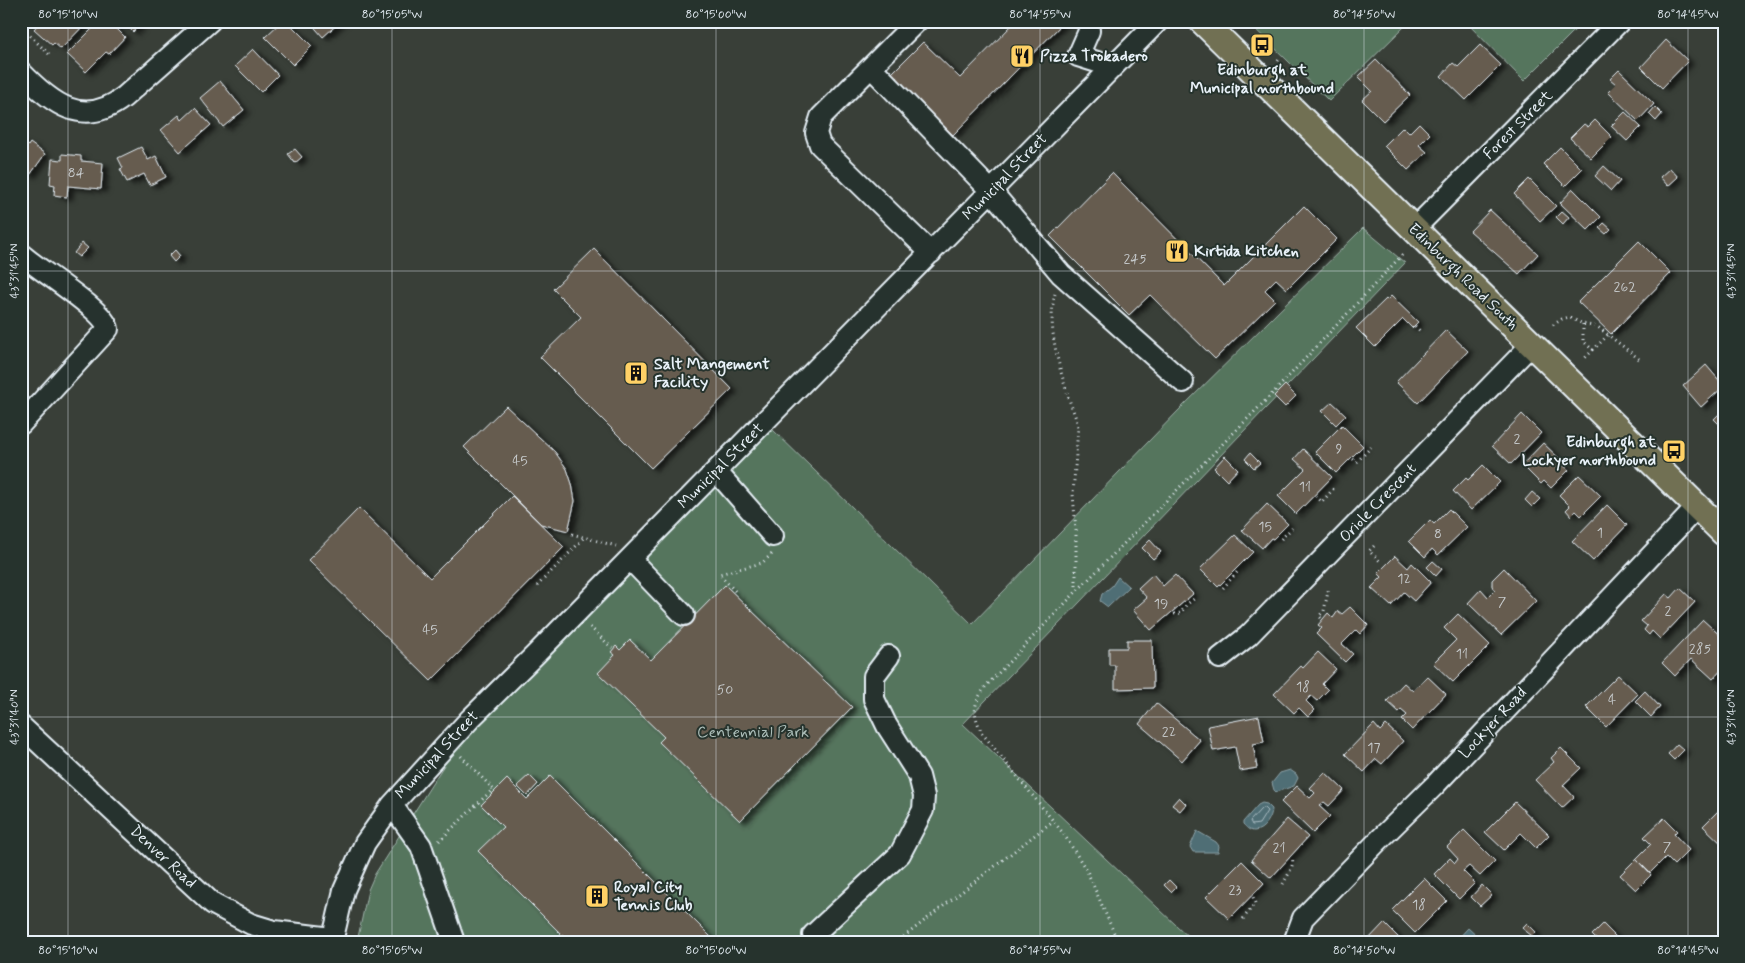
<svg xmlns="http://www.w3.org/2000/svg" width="1745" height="963" viewBox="0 0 1745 963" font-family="Mynerve,sans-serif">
<defs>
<filter id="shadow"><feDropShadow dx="5.5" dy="3" stdDeviation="2.5" flood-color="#0009"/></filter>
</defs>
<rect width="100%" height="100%" fill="#393f38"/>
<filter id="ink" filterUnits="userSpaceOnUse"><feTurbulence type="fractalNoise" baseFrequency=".02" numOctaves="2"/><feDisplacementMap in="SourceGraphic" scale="10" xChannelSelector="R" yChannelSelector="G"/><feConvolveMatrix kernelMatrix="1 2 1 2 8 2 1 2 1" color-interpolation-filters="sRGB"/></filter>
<g filter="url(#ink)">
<!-- green -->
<path fill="#55745d" stroke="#9eb2aa" d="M 1247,21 L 1410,21 L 1329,101 Z
M 1465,21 L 1584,21 L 1524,81 Z
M 1363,228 L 1405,263 L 963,724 L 1194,942 L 357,942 L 368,890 L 375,874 L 496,683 L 772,429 L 972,624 L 1179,410 Z"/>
<!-- water -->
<path fill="#4f6e75" stroke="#8ca2a9" d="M 1118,577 L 1129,587 L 1108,607 L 1100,601 L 1102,594 L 1112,586 Z
M 1290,770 L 1296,774 L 1298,778 L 1294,786 L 1276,792 L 1274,790 L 1272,783 L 1280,773 Z
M 1262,803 L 1267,804 L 1272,809 C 1272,817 1264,831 1254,831 C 1249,831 1246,827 1243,824 L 1243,822 L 1258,805 Z
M 1197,831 L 1216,842 L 1219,846 L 1218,852 L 1193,852 L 1190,847 Z
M 1468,928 L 1481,940 L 1480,942 L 1455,942 Z"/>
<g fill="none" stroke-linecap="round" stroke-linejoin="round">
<!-- shore -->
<path stroke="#abbdc4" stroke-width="1" d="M 1264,808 L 1267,811 L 1259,824 L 1252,825 L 1250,821 L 1261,809 Z"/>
</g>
<!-- building -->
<path fill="#665c50" stroke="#e8f1f8" filter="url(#shadow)" d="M 41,21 L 88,21 L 61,49 L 54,43 L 52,45 L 34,29 Z
M 100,21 L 109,21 L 125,37 L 109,54 L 106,52 L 86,72 L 67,54 Z
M 122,21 L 143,21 L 133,32 Z
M 282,21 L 287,21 L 312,46 L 293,65 L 265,37 Z
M 309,21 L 341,21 L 323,37 Z
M 1016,21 L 1065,21 L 953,135 L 891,74 L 923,42 L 960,78 Z
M 1666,40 L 1688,61 L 1662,88 L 1641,67 Z
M 1480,45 L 1501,65 L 1466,100 L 1441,76 L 1453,63 L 1458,67 Z
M 253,49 L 278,75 L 261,92 L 235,66 Z
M 1376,60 L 1410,95 L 1383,121 L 1362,100 L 1372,91 L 1358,77 Z
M 1619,70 L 1654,104 L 1638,121 L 1608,92 L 1616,84 L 1610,79 Z
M 220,81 L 244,110 L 223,127 L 200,98 Z
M 1655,107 L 1662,114 L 1656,121 L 1649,114 Z
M 195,108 L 211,125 L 180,152 L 161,130 L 179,115 L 182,120 Z
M 1625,112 L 1641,127 L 1627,141 L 1611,126 Z
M 1595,120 L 1612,137 L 1591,158 L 1570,138 L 1584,124 L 1588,127 Z
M 1419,123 L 1430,134 L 1419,145 L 1427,152 L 1408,170 L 1384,146 L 1403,127 L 1409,133 Z
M 21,140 L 28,146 L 30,143 L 45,154 L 30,175 L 21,169 Z
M 141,147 L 148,160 L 156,156 L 166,177 L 150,185 L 144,174 L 127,182 L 120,169 L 123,168 L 118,158 Z
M 1560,147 L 1582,169 L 1565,186 L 1543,164 Z
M 295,149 L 302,157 L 295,163 L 288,154 Z
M 62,154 L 81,156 L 81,161 L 103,163 L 101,189 L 68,186 L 67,197 L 54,195 L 55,185 L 50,184 L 52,159 L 62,160 Z
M 1604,166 L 1620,181 L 1611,191 L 1595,176 Z
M 1670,168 L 1678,177 L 1668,186 L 1660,177 Z
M 1112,173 L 1224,286 L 1304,206 L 1337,239 L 1287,289 L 1276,279 L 1265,290 L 1275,300 L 1215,359 L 1150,295 L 1129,315 L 1050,236 Z
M 1529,179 L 1556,206 L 1540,221 L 1514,194 Z
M 1573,189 L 1601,217 L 1588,230 L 1560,203 Z
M 1490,210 L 1538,254 L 1519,274 L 1470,231 Z
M 1562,211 L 1569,217 L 1563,224 L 1556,217 Z
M 1604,223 L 1611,229 L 1606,234 L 1599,228 Z
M 1639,241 L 1671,273 L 1611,334 L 1578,302 Z
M 82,243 L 88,248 L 79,257 L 74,253 Z
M 594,249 L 732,389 L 651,468 L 540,357 L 581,317 L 553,289 Z
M 175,250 L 180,256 L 174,262 L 169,256 Z
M 1391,296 L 1418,322 L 1412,328 L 1403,319 L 1375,347 L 1356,328 L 1386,299 L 1387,300 Z
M 1446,330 L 1468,351 L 1418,403 L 1396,382 Z
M 1706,365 L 1724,386 L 1701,407 L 1683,386 Z
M 1285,385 L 1296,396 L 1285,407 L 1274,396 Z
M 1332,402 L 1346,415 L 1336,425 L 1322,411 Z
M 506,406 L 555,452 L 567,469 L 572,484 L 575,501 L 568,531 L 541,524 L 464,447 Z
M 1724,409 L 1724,429 L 1714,419 Z
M 1522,414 L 1541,433 L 1511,464 L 1492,446 Z
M 1342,425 L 1363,446 L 1336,473 L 1315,452 Z
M 1543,443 L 1564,463 L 1562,464 L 1569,470 L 1551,488 L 1544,481 L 1541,484 L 1522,465 Z
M 1303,449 L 1332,477 L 1296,514 L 1278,496 L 1305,469 L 1294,459 Z
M 1250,453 L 1260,463 L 1254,468 L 1245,459 Z
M 1225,456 L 1238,469 L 1227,481 L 1214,468 Z
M 1483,465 L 1500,482 L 1471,510 L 1453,491 L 1466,478 L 1468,480 Z
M 1579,475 L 1601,496 L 1581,516 L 1576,511 L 1571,516 L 1566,510 L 1570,506 L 1559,495 Z
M 1532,492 L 1540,499 L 1532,507 L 1525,500 Z
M 512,496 L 564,547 L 431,681 L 308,560 L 359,508 L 430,578 Z
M 1267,504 L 1288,524 L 1273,539 L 1271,538 L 1262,548 L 1242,530 Z
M 1607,505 L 1627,525 L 1593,561 L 1572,541 Z
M 1449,509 L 1467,527 L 1438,555 L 1432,549 L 1425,557 L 1409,541 L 1430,520 L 1434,524 Z
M 1235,535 L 1253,552 L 1218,587 L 1200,569 Z
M 1150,540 L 1161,552 L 1153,559 L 1142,548 Z
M 1395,556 L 1408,568 L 1412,563 L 1431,582 L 1414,601 L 1404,592 L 1391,606 L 1371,588 L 1382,577 L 1378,573 Z
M 1433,561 L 1442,569 L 1436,576 L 1427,567 Z
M 1504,568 L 1536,601 L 1501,635 L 1468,603 L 1481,589 L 1488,597 L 1495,590 L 1492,586 L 1492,580 Z
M 1153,574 L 1163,586 L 1175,575 L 1193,594 L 1151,630 L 1133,610 L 1147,598 L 1138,588 Z
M 725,585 L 852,707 L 740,821 L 659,742 L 664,737 L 598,673 L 615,655 L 611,652 L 616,646 L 620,650 L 630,640 L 651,660 Z
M 1680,588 L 1695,602 L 1660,639 L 1652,631 L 1649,635 L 1644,630 L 1647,626 L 1641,621 L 1666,594 L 1671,598 Z
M 1350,607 L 1368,625 L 1360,634 L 1356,630 L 1342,644 L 1353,654 L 1345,662 L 1316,634 L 1322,628 L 1318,625 L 1328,613 L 1333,618 L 1338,611 L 1342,614 Z
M 1458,614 L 1490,645 L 1453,682 L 1433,663 L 1456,640 L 1444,628 Z
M 1703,620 L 1724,639 L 1724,667 L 1713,679 L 1691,659 L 1675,676 L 1662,663 Z
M 1127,640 L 1152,640 L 1153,688 L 1115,689 L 1115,665 L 1109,665 L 1109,648 L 1127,648 Z
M 1318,652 L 1336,669 L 1322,684 L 1328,690 L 1317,701 L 1311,696 L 1306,701 L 1315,710 L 1308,717 L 1299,708 L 1294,713 L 1274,694 L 1301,666 L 1303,668 Z
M 1618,675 L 1638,694 L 1606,727 L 1586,707 Z
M 1427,676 L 1446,694 L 1412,730 L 1402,720 L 1407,715 L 1401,710 L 1399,712 L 1387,701 L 1404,683 L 1413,691 Z
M 1645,691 L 1660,707 L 1651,717 L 1635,701 Z
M 1156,703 L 1200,740 L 1182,761 L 1139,724 Z
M 1259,716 L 1264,742 L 1253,744 L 1257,768 L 1240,771 L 1235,747 L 1213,751 L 1208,726 Z
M 1374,724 L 1380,731 L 1386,725 L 1403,741 L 1382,764 L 1376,759 L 1364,772 L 1345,754 Z
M 1677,744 L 1684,750 L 1674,760 L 1668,754 Z
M 1561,748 L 1581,768 L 1563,785 L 1574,797 L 1562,808 L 1535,780 L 1554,762 L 1551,758 Z
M 1325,772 L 1344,790 L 1329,806 L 1324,802 L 1319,806 L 1330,816 L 1313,833 L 1281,802 L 1297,786 L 1310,798 L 1315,793 L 1310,788 Z
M 529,775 L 538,784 L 527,796 L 517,786 Z
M 550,776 L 716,942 L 569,942 L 478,851 L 503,827 L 481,805 L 507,779 L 527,799 Z
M 1724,787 L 1724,798 L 1718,793 Z
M 1179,797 L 1186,804 L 1180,811 L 1172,805 Z
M 1515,802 L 1549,835 L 1536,848 L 1521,833 L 1504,850 L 1485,832 Z
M 1724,805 L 1724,846 L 1703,826 Z
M 1664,818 L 1677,831 L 1674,834 L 1689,850 L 1674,865 L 1666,857 L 1650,873 L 1636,859 L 1651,844 L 1644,837 Z
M 1287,819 L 1308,837 L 1271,878 L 1251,860 Z
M 1464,830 L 1495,861 L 1480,876 L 1469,866 L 1463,871 L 1475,883 L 1459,899 L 1434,874 L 1450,858 L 1455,863 L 1458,859 L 1447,847 Z
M 1636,859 L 1651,875 L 1636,890 L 1620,875 Z
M 1242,861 L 1264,883 L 1229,919 L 1206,897 Z
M 1424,878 L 1447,901 L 1415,933 L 1392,910 Z
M 1169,880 L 1176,887 L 1171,892 L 1164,885 Z
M 1482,885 L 1492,895 L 1480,906 L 1471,897 Z
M 1384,923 L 1403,942 L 1366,942 Z
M 1527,923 L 1536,932 L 1532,936 L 1522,928 Z
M 1603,924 L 1615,936 L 1620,942 L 1599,942 L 1592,935 Z"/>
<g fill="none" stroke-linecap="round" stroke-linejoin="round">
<!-- minor casing -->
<g stroke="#e8f1f8" stroke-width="24">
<path id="minor" d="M 917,21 L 821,117 L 816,133 L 820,145 L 931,253
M 1088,21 L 1089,31 L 1078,56 L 1113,67
M 871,67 L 991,191 L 1061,274 L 1183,382
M 21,72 C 51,103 83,129 124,97 L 210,21
M 1414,229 L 1620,21
M 21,254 C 38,270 105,310 108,329 L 21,424
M 716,471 L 773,536
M 630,559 L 684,615
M 1220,658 L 1248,636 L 1532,344
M 21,726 L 213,904 L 251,924 L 274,931 L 332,938
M 392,805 L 421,846 L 454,942
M 813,935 L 900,854 L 923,810 L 924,796 L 919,776 L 887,726 L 874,699 L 874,676 L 889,656
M 332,942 L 344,890 L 365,843 L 392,805 L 470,719 L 536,654 L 1158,21
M 1294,942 L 1303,918 L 1379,840 L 1435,785 L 1697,507"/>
</g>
<!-- major casing -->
<g stroke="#e8f1f8" stroke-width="29">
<path id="major" d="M 1202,21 L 1724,533"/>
</g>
<!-- path -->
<path stroke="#e8f1f8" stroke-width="3" stroke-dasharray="1 4" stroke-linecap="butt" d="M 23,29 L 51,56
M 1262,45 L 1264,42
M 1278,61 L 1280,58
M 1055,294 C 1046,327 1060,370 1070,402 C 1073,411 1077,419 1078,428 L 1073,494 L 1076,531 L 1076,591
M 1583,324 L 1583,341 L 1593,350 L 1585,358
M 1553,325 L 1562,319 L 1569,317 L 1583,324 L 1598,327 L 1639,359
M 1415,326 L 1421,332
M 1593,350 L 1608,335
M 1353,459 L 1357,462 L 1371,447
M 1316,496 L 1322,502 L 1334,488
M 572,534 L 616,546
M 1281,539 L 1292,528
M 1374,546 L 1369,551 L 1382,563
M 537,586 L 585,537
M 1223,588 L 1239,570
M 735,591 L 719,574 L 762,563 L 772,554
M 1174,614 L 1181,613 L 1186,605 L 1194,599
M 1321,618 L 1319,616 L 1324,611 L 1329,587
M 590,627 L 612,648
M 439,841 L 493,789 L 461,756
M 1283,884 C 1287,876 1295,866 1292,857
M 1243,919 L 1255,903 L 1253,897
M 895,942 L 901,939 L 1053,821
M 1118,942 L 1087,871 L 1063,833 L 982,733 C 972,712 973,704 986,686 L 1076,592 L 1274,392 L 1403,254"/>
<!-- minor -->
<use href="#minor" stroke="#26332d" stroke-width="20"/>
<!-- major -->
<use href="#major" stroke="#716f52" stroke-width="25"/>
</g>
</g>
<!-- ticks -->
<path fill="none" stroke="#e8f1f8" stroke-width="1" stroke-opacity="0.45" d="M 68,21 L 68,942M 392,21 L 392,942M 716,21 L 716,942M 1040,21 L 1040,942M 1364,21 L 1364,942M 1688,21 L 1688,942M 21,271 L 1724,271M 21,717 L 1724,717"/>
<!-- icons -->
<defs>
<g id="bus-square" transform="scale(1.25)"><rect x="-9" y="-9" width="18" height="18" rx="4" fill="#ffd166" stroke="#26332d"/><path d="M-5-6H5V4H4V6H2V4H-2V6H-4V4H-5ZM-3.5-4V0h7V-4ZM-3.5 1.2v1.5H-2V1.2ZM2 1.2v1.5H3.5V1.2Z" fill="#111"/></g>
<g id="restaurant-square" transform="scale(1.25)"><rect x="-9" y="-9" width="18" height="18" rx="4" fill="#ffd166" stroke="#26332d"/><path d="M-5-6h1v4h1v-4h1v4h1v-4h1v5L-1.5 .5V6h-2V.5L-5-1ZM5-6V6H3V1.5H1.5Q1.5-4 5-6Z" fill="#111"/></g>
<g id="building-square" transform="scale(1.25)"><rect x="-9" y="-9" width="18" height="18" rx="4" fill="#ffd166" stroke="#26332d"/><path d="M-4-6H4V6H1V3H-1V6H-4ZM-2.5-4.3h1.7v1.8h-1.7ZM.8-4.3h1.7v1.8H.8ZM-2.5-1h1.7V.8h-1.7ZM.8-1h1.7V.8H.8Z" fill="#111"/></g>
</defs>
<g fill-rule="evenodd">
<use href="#bus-square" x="1262" y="45"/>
<use href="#restaurant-square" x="1022" y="56"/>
<use href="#restaurant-square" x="1177" y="251"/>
<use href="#building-square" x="636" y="373"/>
<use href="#bus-square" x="1674" y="451"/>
<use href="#building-square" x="597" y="896"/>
</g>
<g text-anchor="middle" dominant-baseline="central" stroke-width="4" stroke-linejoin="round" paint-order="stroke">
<!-- number labels -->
<g font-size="14" fill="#c8ccce">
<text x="76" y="173">84</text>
<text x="1135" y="259">245</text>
<text x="1625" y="287">262</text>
<text x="1517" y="439">2</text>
<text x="1339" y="449">9</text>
<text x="520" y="461">45</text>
<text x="1305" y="487">11</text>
<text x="1265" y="527">15</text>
<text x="1600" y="533">1</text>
<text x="1438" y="534">8</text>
<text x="1404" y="579">12</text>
<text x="1502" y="602">7</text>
<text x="1161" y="604">19</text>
<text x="1668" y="611">2</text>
<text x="430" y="630">45</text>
<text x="1700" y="649">285</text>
<text x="1462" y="654">11</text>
<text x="1303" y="687">18</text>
<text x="725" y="690">50</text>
<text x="1612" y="700">4</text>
<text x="1169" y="732">22</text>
<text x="1374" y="748">17</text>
<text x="1667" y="847">7</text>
<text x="1279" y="848">21</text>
<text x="1235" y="890">23</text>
<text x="1419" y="905">18</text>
</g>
<!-- poi labels -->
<g font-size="16" font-weight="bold" fill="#e8f1f8" stroke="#26332d" text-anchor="start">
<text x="1040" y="56">Pizza Trokadero</text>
<text x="1262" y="70" text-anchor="middle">Edinburgh at<tspan x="1262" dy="18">Municipal northbound</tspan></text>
<text x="1194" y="251">Kirtida Kitchen</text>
<text x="654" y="364">Salt Mangement<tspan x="654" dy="18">Facility</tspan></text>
<text x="1656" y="442" text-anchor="end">Edinburgh at<tspan x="1656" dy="18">Lockyer northbound</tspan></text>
<text x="614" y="887">Royal City<tspan x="614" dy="18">Tennis Club</tspan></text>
</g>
<!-- street labels -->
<g font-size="16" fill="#e8f1f8" stroke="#26332d">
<text transform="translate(1518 125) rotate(-45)">Forest Street</text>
<text transform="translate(1005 177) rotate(-46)">Municipal Street</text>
<text transform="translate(1463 277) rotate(44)">Edinburgh Road South</text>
<text transform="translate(721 466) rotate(-45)">Municipal Street</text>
<text transform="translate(1378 503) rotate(-46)">Oriole Crescent</text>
<text transform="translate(1493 723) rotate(-47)">Lockyer Road</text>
<text transform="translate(437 755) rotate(-47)">Municipal Street</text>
<text transform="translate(163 857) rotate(43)">Denver Road</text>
</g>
<!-- park labels -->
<g font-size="16" fill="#adbfba" stroke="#26332d">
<text x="753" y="732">Centennial Park</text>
</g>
</g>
<!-- margin -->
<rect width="1745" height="963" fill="none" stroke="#26332d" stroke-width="55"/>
<rect x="28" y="28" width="1690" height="908" fill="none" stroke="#e8f1f8" stroke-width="2"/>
<g font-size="12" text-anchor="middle" fill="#e8f1f8">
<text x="68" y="18">80°15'10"W</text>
<text x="392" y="18">80°15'05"W</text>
<text x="716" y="18">80°15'00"W</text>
<text x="1040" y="18">80°14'55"W</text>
<text x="1364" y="18">80°14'50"W</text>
<text x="1688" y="18">80°14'45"W</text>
<text transform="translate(14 271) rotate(-90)" y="4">43°31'45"N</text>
<text transform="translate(1731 271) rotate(-90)" y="4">43°31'45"N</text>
<text transform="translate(14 717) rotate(-90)" y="4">43°31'40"N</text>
<text transform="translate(1731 717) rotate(-90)" y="4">43°31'40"N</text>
<text x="68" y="954">80°15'10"W</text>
<text x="392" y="954">80°15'05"W</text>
<text x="716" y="954">80°15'00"W</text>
<text x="1040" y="954">80°14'55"W</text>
<text x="1364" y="954">80°14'50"W</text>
<text x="1688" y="954">80°14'45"W</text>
</g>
</svg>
